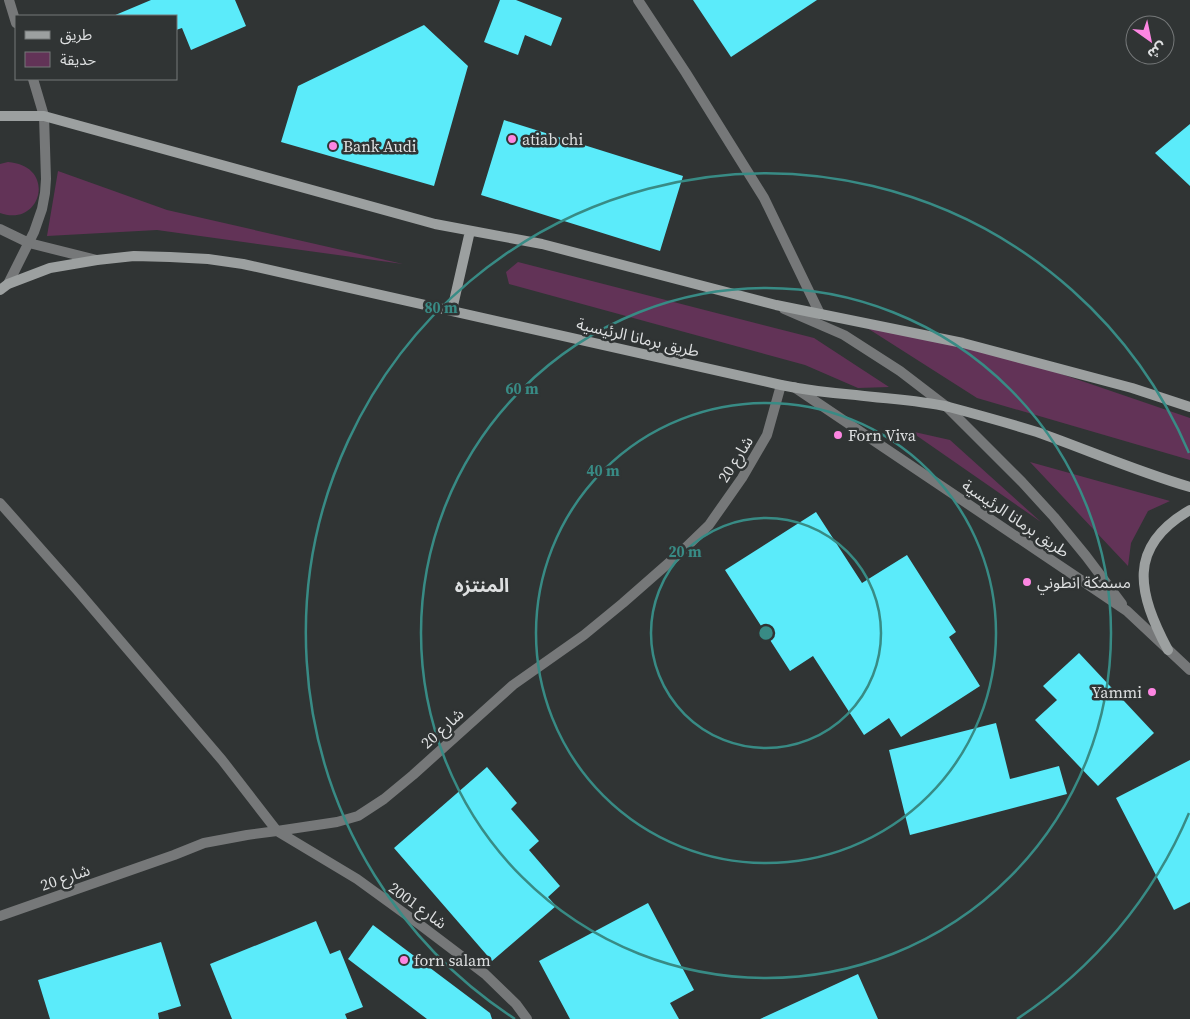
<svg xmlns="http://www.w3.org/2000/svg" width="1190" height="1019" viewBox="0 0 1190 1019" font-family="'Source Serif 4','Noto Sans Arabic',serif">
<rect width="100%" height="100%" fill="#303434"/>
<!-- green -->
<path fill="#623357" d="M 8,162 C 58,166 41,228 0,213 L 0,164 Z
M 58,171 L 167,210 L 403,264 L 157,230 L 47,236 Z
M 518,262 L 814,338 L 889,387 L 858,388 L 805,365 L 509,284 L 506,272 Z
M 864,326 L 994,351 L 1190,418 L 1190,460 L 977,398 Z
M 910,431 L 950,440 L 1041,522 Z
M 1030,462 L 1170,501 L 1148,511 L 1131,543 L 1128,566 Z"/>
<!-- building -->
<path fill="#5bebfa" d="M 151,0 L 235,0 L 246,26 L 191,50 L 182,28 L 176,30 L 176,16 L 113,16 Z
M 500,0 L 516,0 L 562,18 L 551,46 L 525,35 L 518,55 L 484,42 Z
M 693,0 L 817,0 L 731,57 Z
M 424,25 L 468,66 L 434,186 L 281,142 L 298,86 Z
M 504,120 L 683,176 L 660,251 L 481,195 Z
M 1190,124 L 1190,186 L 1155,153 Z
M 816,512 L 862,583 L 907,555 L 956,632 L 949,637 L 980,686 L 901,737 L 889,718 L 864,735 L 813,656 L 790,671 L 725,570 Z
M 1079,653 L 1154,733 L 1098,786 L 1035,720 L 1057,700 L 1043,686 Z
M 996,723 L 1010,779 L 1059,766 L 1067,794 L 910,835 L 889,750 Z
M 1190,760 L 1190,902 L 1174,910 L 1116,798 Z
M 487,767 L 517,803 L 511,809 L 539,841 L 529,850 L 560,886 L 548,897 L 556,906 L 492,961 L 394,848 Z
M 648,903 L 694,990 L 670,1003 L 679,1019 L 570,1019 L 539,961 Z
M 316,921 L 330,954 L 340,950 L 363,1007 L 345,1014 L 347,1019 L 232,1019 L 210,964 Z
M 373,925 L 490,1013 L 492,1019 L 427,1019 L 348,959 Z
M 161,942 L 181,1006 L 158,1013 L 159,1019 L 50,1019 L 38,980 Z
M 858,974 L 878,1019 L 760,1019 Z"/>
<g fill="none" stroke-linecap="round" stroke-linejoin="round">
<!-- minor -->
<path stroke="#767879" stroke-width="10" d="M 9,0 L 16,23
M 638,0 L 686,73 L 764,198 L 820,314
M 0,229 L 29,243 L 97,260
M 8,284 L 34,232 L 42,209 L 45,193 L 46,179 L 44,116 L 33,79
M 0,503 L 77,590 L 222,760 L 277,831 L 357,879 L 419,924 L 485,974 L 516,1004 L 527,1019
M 0,916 L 174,855 L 204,843 L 247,835 L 277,831 L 337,822 L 358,816 L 384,799 L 413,775 L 513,685 L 584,635 L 623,603 L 680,553 L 709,525 L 742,478 L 767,435 L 781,385"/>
<!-- tertiary -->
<path stroke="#767879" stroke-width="10" d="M 784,309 L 844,335 L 900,371 L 947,407 L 1022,482 L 1054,517 L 1086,556 L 1122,604
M 794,387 L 1127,611 L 1190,670"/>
<!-- secondary -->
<path stroke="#9ca0a0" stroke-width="10" d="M 0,116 L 44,116 L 435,224 L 542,244 L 776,305 L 963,343 L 1132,388 L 1190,407
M 0,290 L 8,284 L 50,268 L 97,260 L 134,256 L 170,257 L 208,259 L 243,264 L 781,385 C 805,390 831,393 856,395 C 887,399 918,400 949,407 C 979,415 1008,423 1037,432 C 1088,450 1138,472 1190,487
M 452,310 L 470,231
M 1168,650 C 1138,593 1126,547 1190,510"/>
</g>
<!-- distance rings -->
<g fill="none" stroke="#388b85" stroke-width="2.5">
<circle cx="766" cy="633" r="115"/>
<circle cx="766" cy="633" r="230"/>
<circle cx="766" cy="633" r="345"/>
<path d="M1189 813A460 460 0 0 1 1017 1019M515 1019A460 460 0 1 1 1189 453"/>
</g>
<!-- markers -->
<g fill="#fd86e2" stroke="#303434" stroke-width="2">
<circle cx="512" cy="139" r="5"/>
<circle cx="333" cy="146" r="5"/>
<circle cx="838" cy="435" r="5"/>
<circle cx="1027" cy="582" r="5"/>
<circle cx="1152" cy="692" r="5"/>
<circle cx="404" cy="960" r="5"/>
</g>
<g text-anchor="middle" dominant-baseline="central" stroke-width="5" stroke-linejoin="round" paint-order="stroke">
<!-- poi labels -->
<g font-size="16" fill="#dddfe0" stroke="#303434" text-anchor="start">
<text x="522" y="139">atiab chi</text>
<text x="343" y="146">Bank Audi</text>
<text x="848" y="435">Forn Viva</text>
<text x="1037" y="582">مسمكة انطوني</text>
<text x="1142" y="692" text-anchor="end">Yammi</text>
<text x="414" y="960">forn salam</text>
</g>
<!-- street labels -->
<g font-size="16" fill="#dddfe0" stroke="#303434">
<text transform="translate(638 337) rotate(13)">طريق برمانا الرئيسية</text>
<text transform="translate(735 459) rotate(-58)">شارع 20</text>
<text transform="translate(1016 518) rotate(34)">طريق برمانا الرئيسية</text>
<text transform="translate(442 728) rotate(-42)">شارع 20</text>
<text transform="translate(65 877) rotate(-19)">شارع 20</text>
<text transform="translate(418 905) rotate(36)">شارع 2001</text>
</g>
<!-- quarter labels -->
<g font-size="19" font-weight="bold" fill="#dddfe0" stroke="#303434">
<text x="482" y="585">المنتزه</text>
</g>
</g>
<circle cx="766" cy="633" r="8" fill="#388b85" stroke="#303434" stroke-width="2.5"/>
<g font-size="15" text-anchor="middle" font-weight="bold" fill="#388b85" stroke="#303434" stroke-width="5" stroke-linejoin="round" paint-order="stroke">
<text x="441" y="313">80 m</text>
<text x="522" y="394">60 m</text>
<text x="603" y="476">40 m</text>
<text x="685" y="557">20 m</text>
</g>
<!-- legend -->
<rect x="15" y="15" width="162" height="65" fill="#303434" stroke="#757879"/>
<rect x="25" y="31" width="25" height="8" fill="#9ca0a0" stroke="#757879"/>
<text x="60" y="40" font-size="15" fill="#dddfe0">طريق</text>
<rect x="25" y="52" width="25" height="15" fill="#623357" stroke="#757879"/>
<text x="60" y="65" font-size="15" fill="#dddfe0">حديقة</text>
<!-- north arrow -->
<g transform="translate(1150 40) rotate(147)"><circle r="24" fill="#303434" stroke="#757879"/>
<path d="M0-4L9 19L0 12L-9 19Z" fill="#fd86e2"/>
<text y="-8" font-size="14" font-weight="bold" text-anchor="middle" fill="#dddfe0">ش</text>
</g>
</svg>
